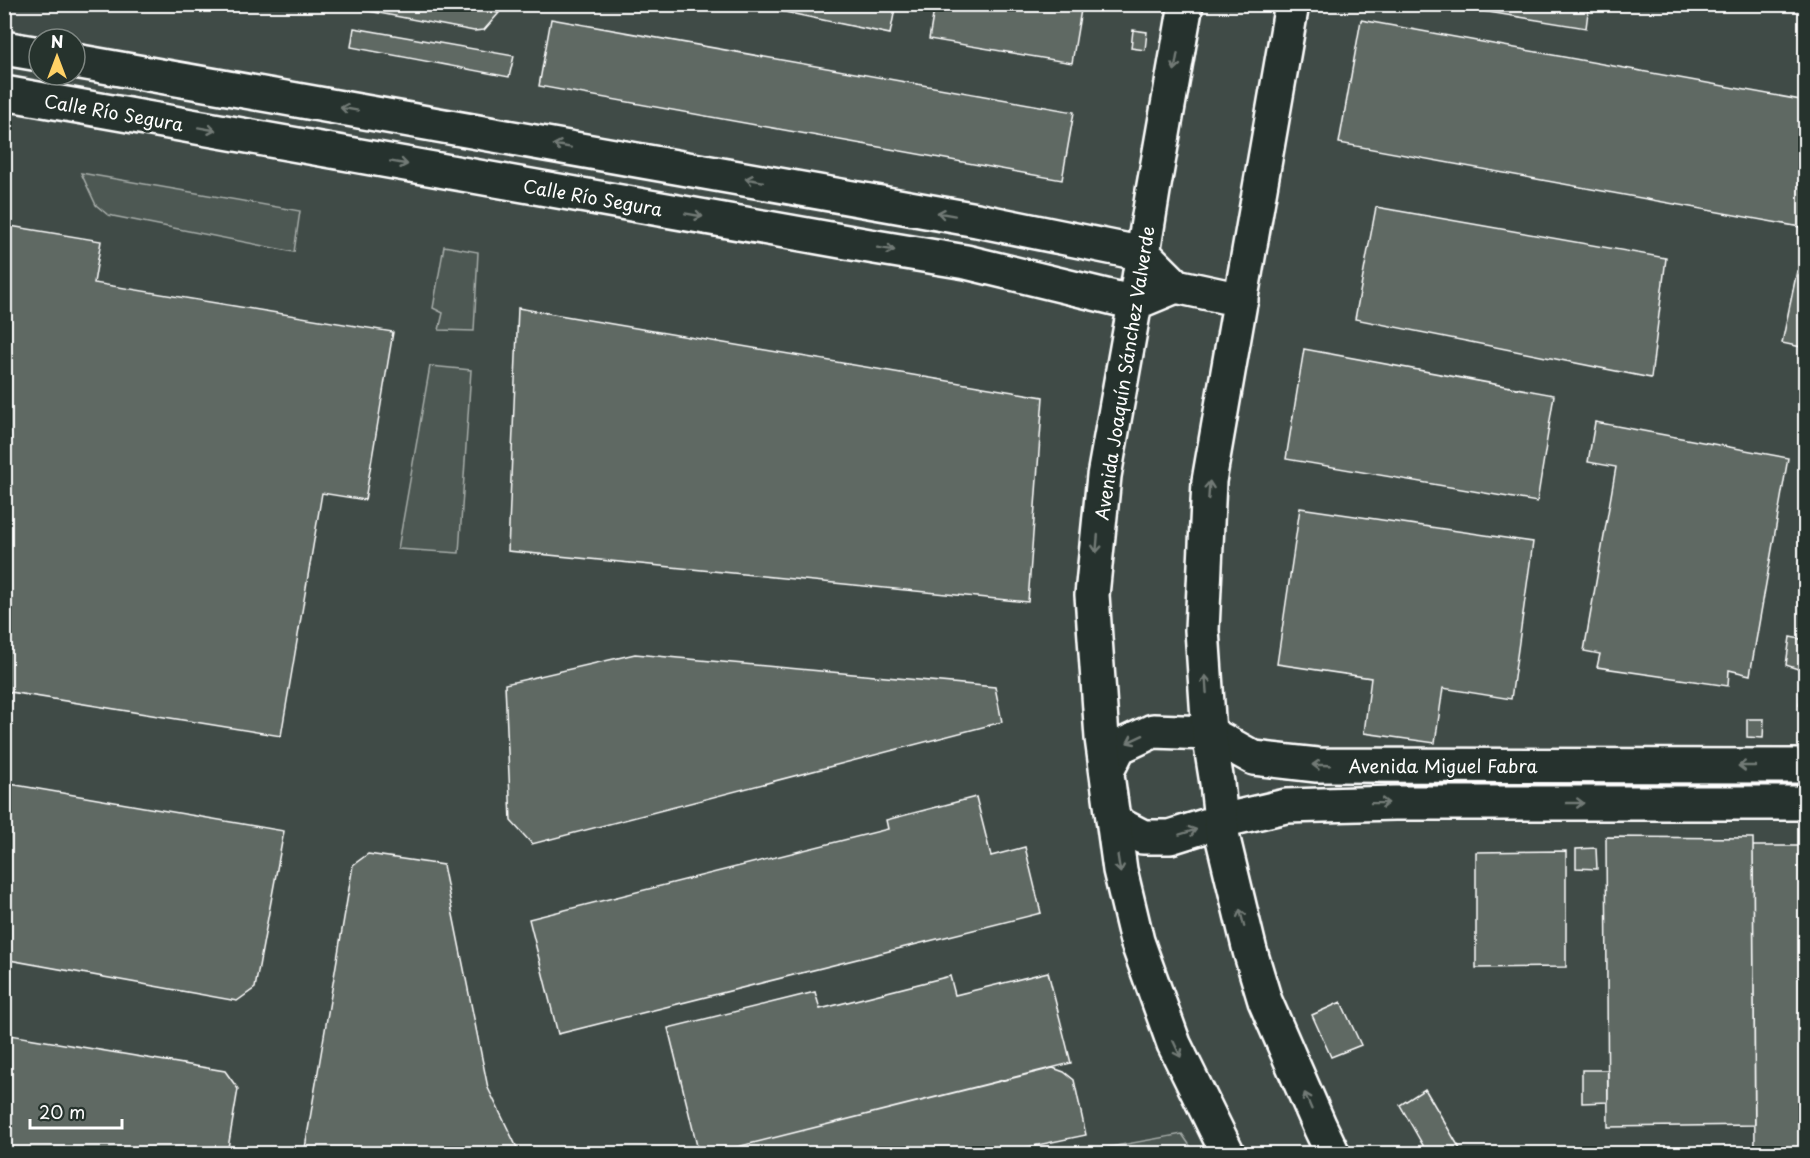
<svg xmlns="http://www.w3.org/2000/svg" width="1810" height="1158" viewBox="0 0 1810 1158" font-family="'Playpen Sans',sans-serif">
<rect width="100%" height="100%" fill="#333f3a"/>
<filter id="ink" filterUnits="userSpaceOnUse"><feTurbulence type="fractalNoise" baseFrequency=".0167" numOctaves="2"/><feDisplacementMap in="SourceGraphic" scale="12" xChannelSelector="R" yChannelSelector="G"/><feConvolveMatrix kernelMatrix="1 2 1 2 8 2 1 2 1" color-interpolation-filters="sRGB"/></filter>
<g filter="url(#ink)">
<!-- built -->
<path fill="#404c47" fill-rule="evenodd" d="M 5,5 L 1805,5 L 1805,1153 L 5,1153 ZM 39,39 L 75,39 L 75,75 L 39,75 Z"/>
<!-- green -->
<path fill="#4d5853" stroke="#a6aca9" stroke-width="1.5" d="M 81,173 L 300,211 L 294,252 L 108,215 L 96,205 Z
M 444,246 L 478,252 L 474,331 L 439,330 L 443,313 L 433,308 Z
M 430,366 L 471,370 L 459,553 L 398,549 Z
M 1182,1134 L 1195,1153 L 1077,1153 Z"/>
<!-- building -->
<path fill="#5f6964" stroke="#fff" stroke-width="1.5" d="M 348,4 L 449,4 L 499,13 L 484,30 L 474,31 L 347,7 Z
M 747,4 L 896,4 L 890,34 Z
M 935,4 L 1082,4 L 1072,63 L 929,39 Z
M 1452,4 L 1589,4 L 1586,28 L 1452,6 Z
M 551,19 L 1074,112 L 1062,180 L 539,86 Z
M 1361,20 L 1806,101 L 1806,228 L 1339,143 Z
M 354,28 L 514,56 L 509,77 L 351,47 Z
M 1133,30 L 1147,32 L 1145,50 L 1131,48 Z
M 1376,207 L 1666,258 L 1651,378 L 1355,319 Z
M 4,225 L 101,241 L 94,283 L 393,332 L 365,500 L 322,493 L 281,736 L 4,691 Z
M 1797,271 L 1806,273 L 1806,348 L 1782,343 Z
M 518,308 L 1043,397 L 1028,602 L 508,551 Z
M 1304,349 L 1554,395 L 1537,502 L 1286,459 Z
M 1595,422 L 1788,458 L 1750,675 L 1729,670 L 1728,686 L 1597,667 L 1600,654 L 1584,651 L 1616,467 L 1588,462 Z
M 1300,508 L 1533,542 L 1511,699 L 1443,688 L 1435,743 L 1364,733 L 1371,678 L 1277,664 Z
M 1790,637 L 1806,640 L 1806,706 L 1799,705 L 1804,671 L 1786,665 Z
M 635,654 L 995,687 L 1002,722 L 532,844 L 511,821 L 505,684 Z
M 1747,719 L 1764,719 L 1763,738 L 1747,737 Z
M 4,783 L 284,831 L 255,988 L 237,1001 L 4,959 Z
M 976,797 L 991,856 L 1025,847 L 1041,913 L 558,1034 L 529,919 L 888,829 L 886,820 Z
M 1606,837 L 1753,838 L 1755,1125 L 1608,1127 Z
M 1753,846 L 1806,846 L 1806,1154 L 1755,1154 Z
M 1596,848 L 1597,869 L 1576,868 L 1576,849 Z
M 1566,851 L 1566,967 L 1476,968 L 1476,852 Z
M 368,854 L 443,865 L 488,1088 L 520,1154 L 304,1154 L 353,865 Z
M 1048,972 L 1071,1063 L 709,1154 L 699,1154 L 668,1028 L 815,992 L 820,1009 L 950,976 L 955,995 Z
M 1341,1002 L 1361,1045 L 1331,1057 L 1312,1015 Z
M 4,1034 L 225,1071 L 238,1089 L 227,1154 L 4,1154 Z
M 1053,1068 L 1064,1072 L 1074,1080 L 1086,1135 L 994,1154 L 709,1154 Z
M 1582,1070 L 1608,1070 L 1608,1102 L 1582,1103 Z
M 1425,1089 L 1463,1154 L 1428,1154 L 1400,1105 Z"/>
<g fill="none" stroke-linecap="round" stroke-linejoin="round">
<!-- street casing -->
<g stroke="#fff" stroke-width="38">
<path id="street" d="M 1107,771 L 1119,747 L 1153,731 L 1209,733 L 1254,758 L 1317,765 L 1806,766
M 1114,822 L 1143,837 L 1170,837 L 1221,821 L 1286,806 L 1395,803 L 1806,803"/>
</g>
<!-- secondary casing -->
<g stroke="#fff" stroke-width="38">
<path id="secondary" d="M 1186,4 L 1153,191 L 1135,303 L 1104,476 L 1092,595 L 1102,738 L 1120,870 L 1137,941 L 1174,1044 L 1228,1154
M 1292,4 L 1209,481 L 1202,630 L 1209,733 L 1217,783 L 1223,839 L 1250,951 L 1265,1001 L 1320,1127 L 1333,1154
M 4,48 L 39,54
M 75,61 L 977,220 L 1144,254 L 1176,286 L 1241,300
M 4,93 L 875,247 L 966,262 L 1135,303 L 1176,286"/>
</g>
<!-- street -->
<use href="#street" stroke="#26332d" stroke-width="33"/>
<!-- secondary -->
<use href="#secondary" stroke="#26332d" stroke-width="33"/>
</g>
<!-- one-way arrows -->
<defs><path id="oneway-shaft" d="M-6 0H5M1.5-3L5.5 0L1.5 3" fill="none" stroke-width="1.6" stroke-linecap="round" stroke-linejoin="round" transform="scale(1.5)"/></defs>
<g stroke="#727a76">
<use href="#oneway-shaft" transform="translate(1176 62) rotate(100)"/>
<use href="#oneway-shaft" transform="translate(349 109) rotate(-170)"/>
<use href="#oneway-shaft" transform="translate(207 129) rotate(10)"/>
<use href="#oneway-shaft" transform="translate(562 146) rotate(-170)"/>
<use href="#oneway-shaft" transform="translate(399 163) rotate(10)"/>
<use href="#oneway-shaft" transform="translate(754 180) rotate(-170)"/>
<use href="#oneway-shaft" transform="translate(946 214) rotate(-170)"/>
<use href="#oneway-shaft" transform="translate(694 215) rotate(10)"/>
<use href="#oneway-shaft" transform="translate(886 249) rotate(9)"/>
<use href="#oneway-shaft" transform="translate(1209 490) rotate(-86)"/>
<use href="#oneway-shaft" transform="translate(1097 544) rotate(95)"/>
<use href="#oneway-shaft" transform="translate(1206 684) rotate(-94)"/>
<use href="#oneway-shaft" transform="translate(1135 739) rotate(155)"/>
<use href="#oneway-shaft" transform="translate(1321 765) rotate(-178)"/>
<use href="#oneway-shaft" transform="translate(1747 766) rotate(-180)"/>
<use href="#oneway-shaft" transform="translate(1380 803) rotate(-1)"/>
<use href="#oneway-shaft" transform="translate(1575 803)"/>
<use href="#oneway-shaft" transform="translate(1188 832) rotate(-17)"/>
<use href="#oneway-shaft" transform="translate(1119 864) rotate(81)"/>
<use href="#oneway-shaft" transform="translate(1242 918) rotate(-104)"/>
<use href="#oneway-shaft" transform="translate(1177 1049) rotate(65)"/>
<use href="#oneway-shaft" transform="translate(1308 1101) rotate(-113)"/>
</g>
</g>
<g text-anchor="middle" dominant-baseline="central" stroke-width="5" stroke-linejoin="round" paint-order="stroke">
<!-- street labels -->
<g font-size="18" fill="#fff" stroke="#26332d">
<text transform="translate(114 112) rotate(10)">Calle Río Segura</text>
<text transform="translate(593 197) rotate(10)">Calle Río Segura</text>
<text transform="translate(1124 373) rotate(-81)">Avenida Joaquín Sánchez Valverde</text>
<text x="1443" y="765">Avenida Miguel Fabra</text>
</g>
</g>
<!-- margin -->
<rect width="1810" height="1158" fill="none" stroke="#26332d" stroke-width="24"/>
<rect x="12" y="12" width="1786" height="1134" fill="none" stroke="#fff" stroke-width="2" filter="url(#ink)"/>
<!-- north arrow -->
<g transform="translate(57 57)"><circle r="28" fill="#26332d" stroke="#7d8581" stroke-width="1.5"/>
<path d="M0-4.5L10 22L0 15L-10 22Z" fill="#ffd166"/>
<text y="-9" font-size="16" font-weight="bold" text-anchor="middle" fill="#ffffff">N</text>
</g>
<!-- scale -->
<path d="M30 1119v9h92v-9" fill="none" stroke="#ffffff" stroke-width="3"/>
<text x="39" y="1119" font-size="18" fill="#ffffff" stroke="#26332d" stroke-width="4.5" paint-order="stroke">20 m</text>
</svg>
